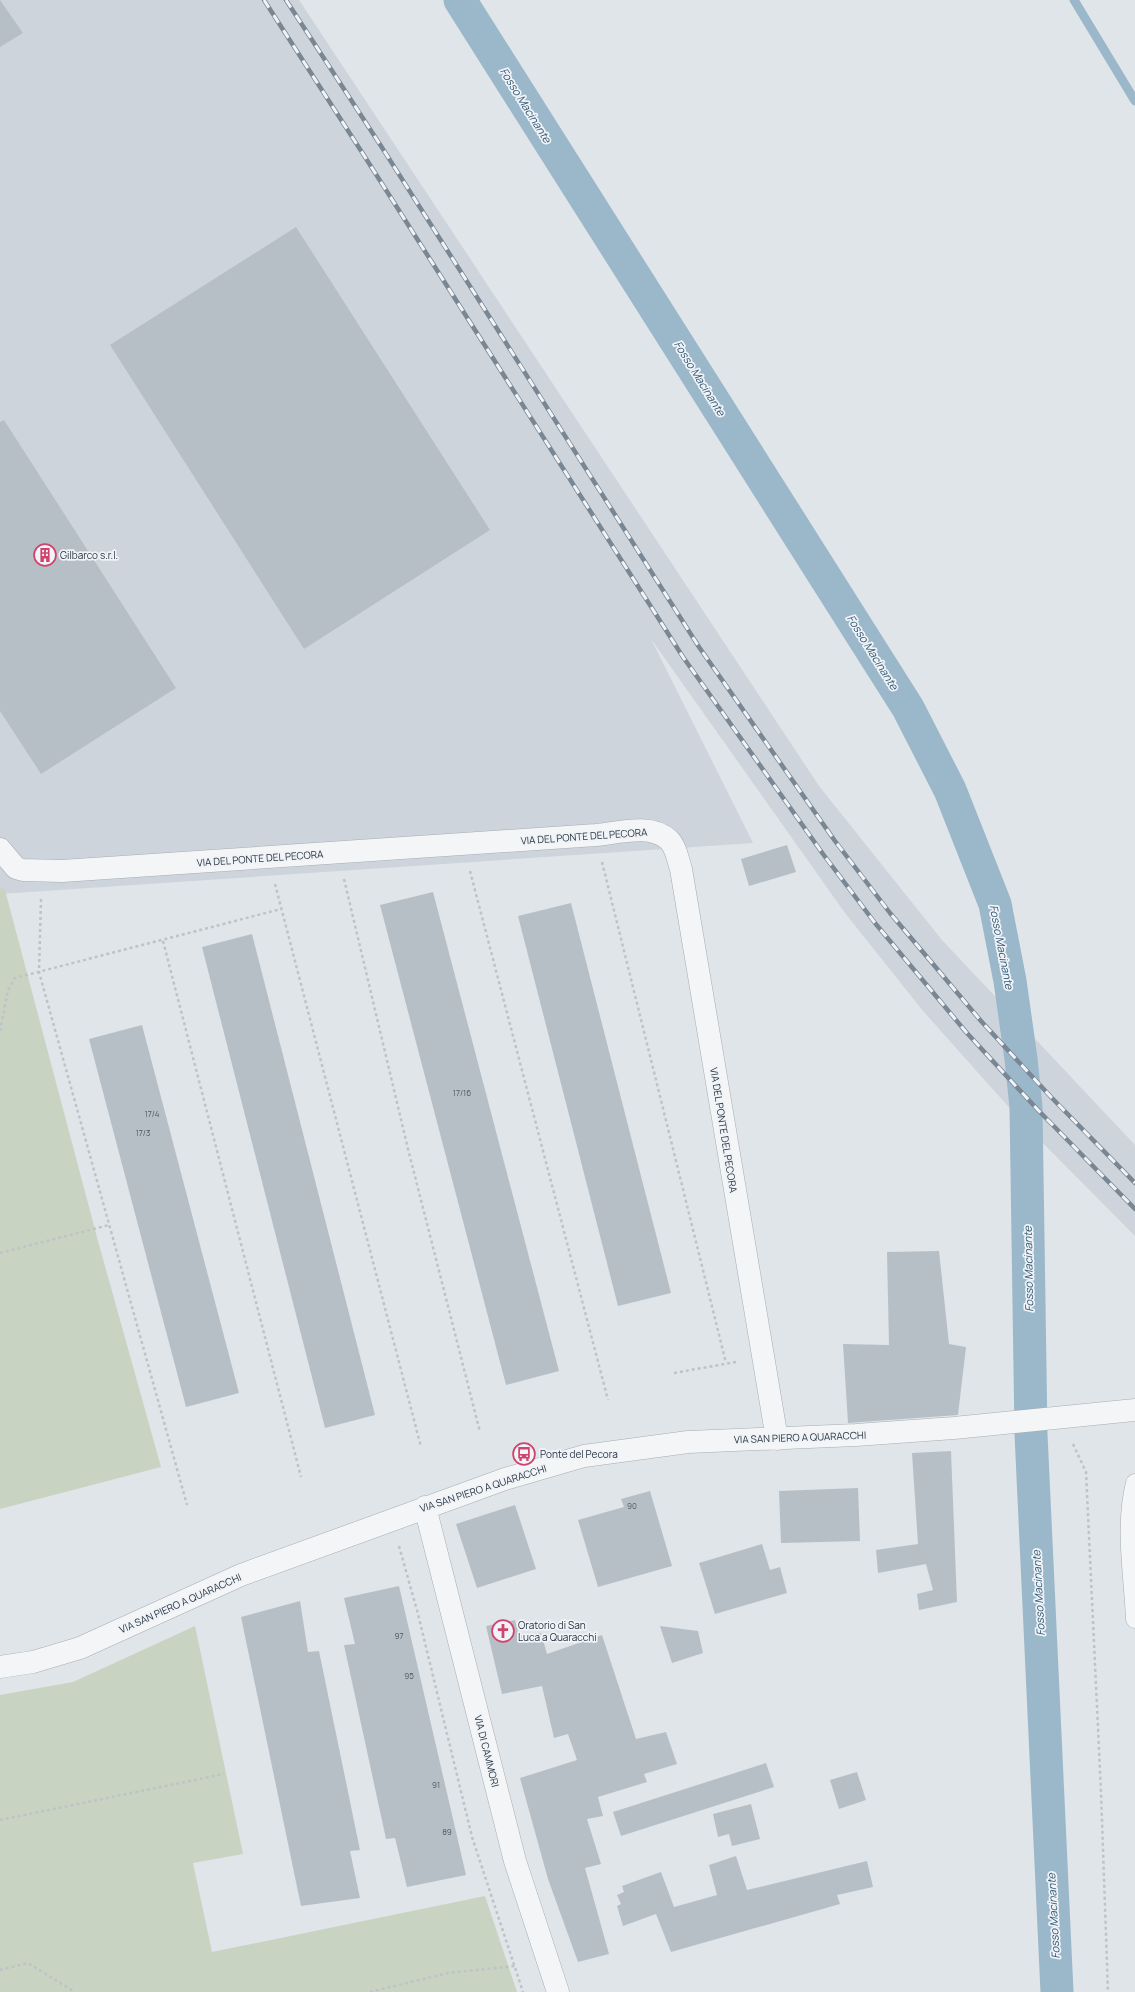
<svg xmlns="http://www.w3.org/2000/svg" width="1135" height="1992" viewBox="0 0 1135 1992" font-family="Manrope,sans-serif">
<rect width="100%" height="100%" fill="#e0e5e9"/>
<!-- built -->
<path fill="#ced4db" d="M 0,0 L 299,0 L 819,786 L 942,940 L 1135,1145 L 1135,1236 L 1023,1123 L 923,1011 L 845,913 L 651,639 L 753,843 L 0,894 Z"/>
<!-- green -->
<path fill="#c8d3c1" d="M 0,888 L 5,890 L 98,1241 L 161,1467 L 0,1509 Z
M 195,1626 L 243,1854 L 193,1863 L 212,1952 L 485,1896 L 517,1992 L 0,1992 L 0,1695 L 73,1682 Z"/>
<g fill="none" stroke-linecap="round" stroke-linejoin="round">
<!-- stream -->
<path stroke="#9bb8ca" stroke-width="9" d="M 1074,0 L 1135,101"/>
<!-- canal -->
<path stroke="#9bb8ca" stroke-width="33" d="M 460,0 L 908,708 L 950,790 L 995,904 L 1010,981 L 1021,1059 L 1026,1107 L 1031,1434 L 1057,1992"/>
</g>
<!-- building -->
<path fill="#b7bfc6" d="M 0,0 L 23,33 L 0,47 Z
M 296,227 L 490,530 L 304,649 L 110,345 Z
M 4,420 L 176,688 L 41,774 L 0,711 L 0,422 Z
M 787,845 L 796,872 L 749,886 L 741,859 Z
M 433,892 L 559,1371 L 506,1385 L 380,905 Z
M 571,903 L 671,1293 L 618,1306 L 518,916 Z
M 252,934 L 375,1415 L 325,1428 L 202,947 Z
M 142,1025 L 239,1393 L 186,1407 L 89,1039 Z
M 939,1251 L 949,1344 L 966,1347 L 958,1415 L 848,1423 L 843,1344 L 889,1345 L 887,1252 Z
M 951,1451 L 957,1602 L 919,1610 L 917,1594 L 933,1590 L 926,1564 L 878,1573 L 876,1550 L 918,1544 L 912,1453 Z
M 858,1488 L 860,1541 L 781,1543 L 779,1491 Z
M 650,1491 L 672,1566 L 598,1587 L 578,1520 L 624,1507 L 621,1499 Z
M 515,1505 L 536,1569 L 477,1588 L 456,1524 Z
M 762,1544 L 770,1570 L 780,1567 L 787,1593 L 715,1614 L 699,1563 Z
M 399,1586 L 466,1875 L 407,1887 L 395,1838 L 386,1839 L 344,1645 L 355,1644 L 344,1598 Z
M 300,1601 L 308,1652 L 319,1651 L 360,1850 L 350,1851 L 360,1898 L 301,1906 L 241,1617 Z
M 515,1620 L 519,1636 L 541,1633 L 547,1654 L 602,1635 L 636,1739 L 666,1732 L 677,1764 L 644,1774 L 647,1782 L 598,1797 L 603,1816 L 587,1819 L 601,1864 L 585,1868 L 609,1954 L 578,1962 L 548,1879 L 520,1778 L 577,1760 L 568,1734 L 554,1738 L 542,1686 L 502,1694 L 486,1626 Z
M 660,1626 L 698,1631 L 703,1653 L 672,1663 Z
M 766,1763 L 774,1787 L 621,1836 L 613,1812 Z
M 857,1772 L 866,1800 L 839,1809 L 830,1780 Z
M 751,1804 L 760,1839 L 732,1846 L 729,1834 L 718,1837 L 713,1814 Z
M 736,1856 L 747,1890 L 867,1861 L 873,1887 L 837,1895 L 840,1904 L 671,1952 L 656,1914 L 623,1926 L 617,1906 L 621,1904 L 617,1895 L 624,1892 L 622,1886 L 661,1872 L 674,1907 L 717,1895 L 709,1865 Z"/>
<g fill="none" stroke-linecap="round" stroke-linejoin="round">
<!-- lane casing -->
<g stroke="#a5adb3" stroke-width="19">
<path id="lane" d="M 1135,1483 C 1124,1526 1133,1575 1135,1619"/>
</g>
<!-- street casing -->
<g stroke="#a5adb3" stroke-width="23">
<path id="street" d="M 0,849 L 16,868 L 23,870 L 62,871 L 596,835 C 618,833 651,823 669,840 C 676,847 678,860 681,869 L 777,1439
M 425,1507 L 515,1861 L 558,1992
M 0,1667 L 33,1662 L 80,1648 L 241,1575 L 505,1479 L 584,1456 L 688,1442 L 856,1435 L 954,1428 L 1135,1410"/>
</g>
<!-- path -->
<path stroke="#bec3c8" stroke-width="2.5" stroke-dasharray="3 3" stroke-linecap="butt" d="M 602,862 L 726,1363
M 470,871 L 608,1400
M 344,879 L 408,1149 L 480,1432
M 275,884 L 421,1447
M 41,899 L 39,972 L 187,1505
M 163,941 L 301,1477
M 0,1031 L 8,990 L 15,978 L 281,909
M 0,1253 L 109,1225
M 674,1373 L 736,1362
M 1073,1444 L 1086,1472 L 1101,1792 L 1108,1992
M 399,1546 L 418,1614 L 472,1837 L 523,1992
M 0,1820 L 224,1774
M 0,1970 L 28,1963 L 75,1992
M 370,1992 L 448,1973 L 515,1966"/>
<!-- lane -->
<use href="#lane" stroke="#f3f5f7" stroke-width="18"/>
<!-- street -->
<use href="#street" stroke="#f3f5f7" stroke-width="22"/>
<!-- rail casing -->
<g stroke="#798693" stroke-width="4.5">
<path id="rail" d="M 264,0 L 365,157 L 683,657 L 823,854 L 875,923 L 966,1032 L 1038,1110 L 1135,1209
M 286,0 L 381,146 L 699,647 L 835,841 L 890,913 L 981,1021 L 1051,1097 L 1135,1183"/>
</g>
<!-- rail -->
<use href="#rail" stroke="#f0f3f7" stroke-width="3" stroke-dasharray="9" stroke-linecap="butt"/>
</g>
<!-- icons -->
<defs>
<g id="building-ring" transform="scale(1.15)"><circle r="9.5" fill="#f0f3f7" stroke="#cf446c" stroke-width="1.5"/><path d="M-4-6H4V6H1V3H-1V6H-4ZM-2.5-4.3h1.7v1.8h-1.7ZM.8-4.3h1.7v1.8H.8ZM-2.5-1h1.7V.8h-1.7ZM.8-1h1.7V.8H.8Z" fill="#cf446c"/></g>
<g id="bus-ring" transform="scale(1.15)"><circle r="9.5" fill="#f0f3f7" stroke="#cf446c" stroke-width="1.5"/><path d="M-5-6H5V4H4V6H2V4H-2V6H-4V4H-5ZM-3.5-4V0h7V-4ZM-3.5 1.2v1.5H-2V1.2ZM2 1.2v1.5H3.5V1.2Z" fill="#cf446c"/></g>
<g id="church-ring" transform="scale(1.15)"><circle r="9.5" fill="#f0f3f7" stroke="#cf446c" stroke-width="1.5"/><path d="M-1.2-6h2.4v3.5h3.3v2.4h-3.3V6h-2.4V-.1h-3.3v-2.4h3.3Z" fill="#cf446c"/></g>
</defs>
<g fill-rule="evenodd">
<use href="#building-ring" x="45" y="555"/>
<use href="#bus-ring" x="524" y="1454"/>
<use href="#church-ring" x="503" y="1631"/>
</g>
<g text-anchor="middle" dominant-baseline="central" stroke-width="3.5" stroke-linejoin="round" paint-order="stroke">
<!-- number labels -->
<g font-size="8" fill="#4c5862">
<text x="462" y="1092">17/16</text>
<text x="152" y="1113">17/4</text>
<text x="143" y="1132">17/3</text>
<text x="632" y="1505">90</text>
<text x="399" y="1635">97</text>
<text x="409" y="1675">95</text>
<text x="436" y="1784">91</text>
<text x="447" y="1831">89</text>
</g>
<!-- poi labels -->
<g font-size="10" fill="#283541" stroke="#f0f3f7" text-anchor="start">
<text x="60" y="555">Gilbarco s.r.l.</text>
<text x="540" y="1454">Ponte del Pecora</text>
<text x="518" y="1625">Oratorio di San<tspan x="518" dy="12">Luca a Quaracchi</tspan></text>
</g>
<!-- street labels -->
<g font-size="10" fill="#283541" stroke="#f0f3f7">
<text transform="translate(584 836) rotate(-4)">VIA DEL PONTE DEL PECORA</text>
<text transform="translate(260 858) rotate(-4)">VIA DEL PONTE DEL PECORA</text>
<text transform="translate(724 1130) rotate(81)">VIA DEL PONTE DEL PECORA</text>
<text transform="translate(800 1437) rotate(-2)">VIA SAN PIERO A QUARACCHI</text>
<text transform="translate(483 1488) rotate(-18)">VIA SAN PIERO A QUARACCHI</text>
<text transform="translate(180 1603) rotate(-24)">VIA SAN PIERO A QUARACCHI</text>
<text transform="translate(487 1751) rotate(76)">VIA DI CAMMORI</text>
</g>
<!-- water labels -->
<g font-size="11" font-style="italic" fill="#325975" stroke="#f0f3f7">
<text transform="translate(526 105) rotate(58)">Fosso Macinante</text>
<text transform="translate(700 378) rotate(58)">Fosso Macinante</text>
<text transform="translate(873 652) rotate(58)">Fosso Macinante</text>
<text transform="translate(1002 947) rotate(79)">Fosso Macinante</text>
<text transform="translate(1028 1269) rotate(-91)">Fosso Macinante</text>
<text transform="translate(1038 1593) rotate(-93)">Fosso Macinante</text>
<text transform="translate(1053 1916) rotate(-93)">Fosso Macinante</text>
</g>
</g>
</svg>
